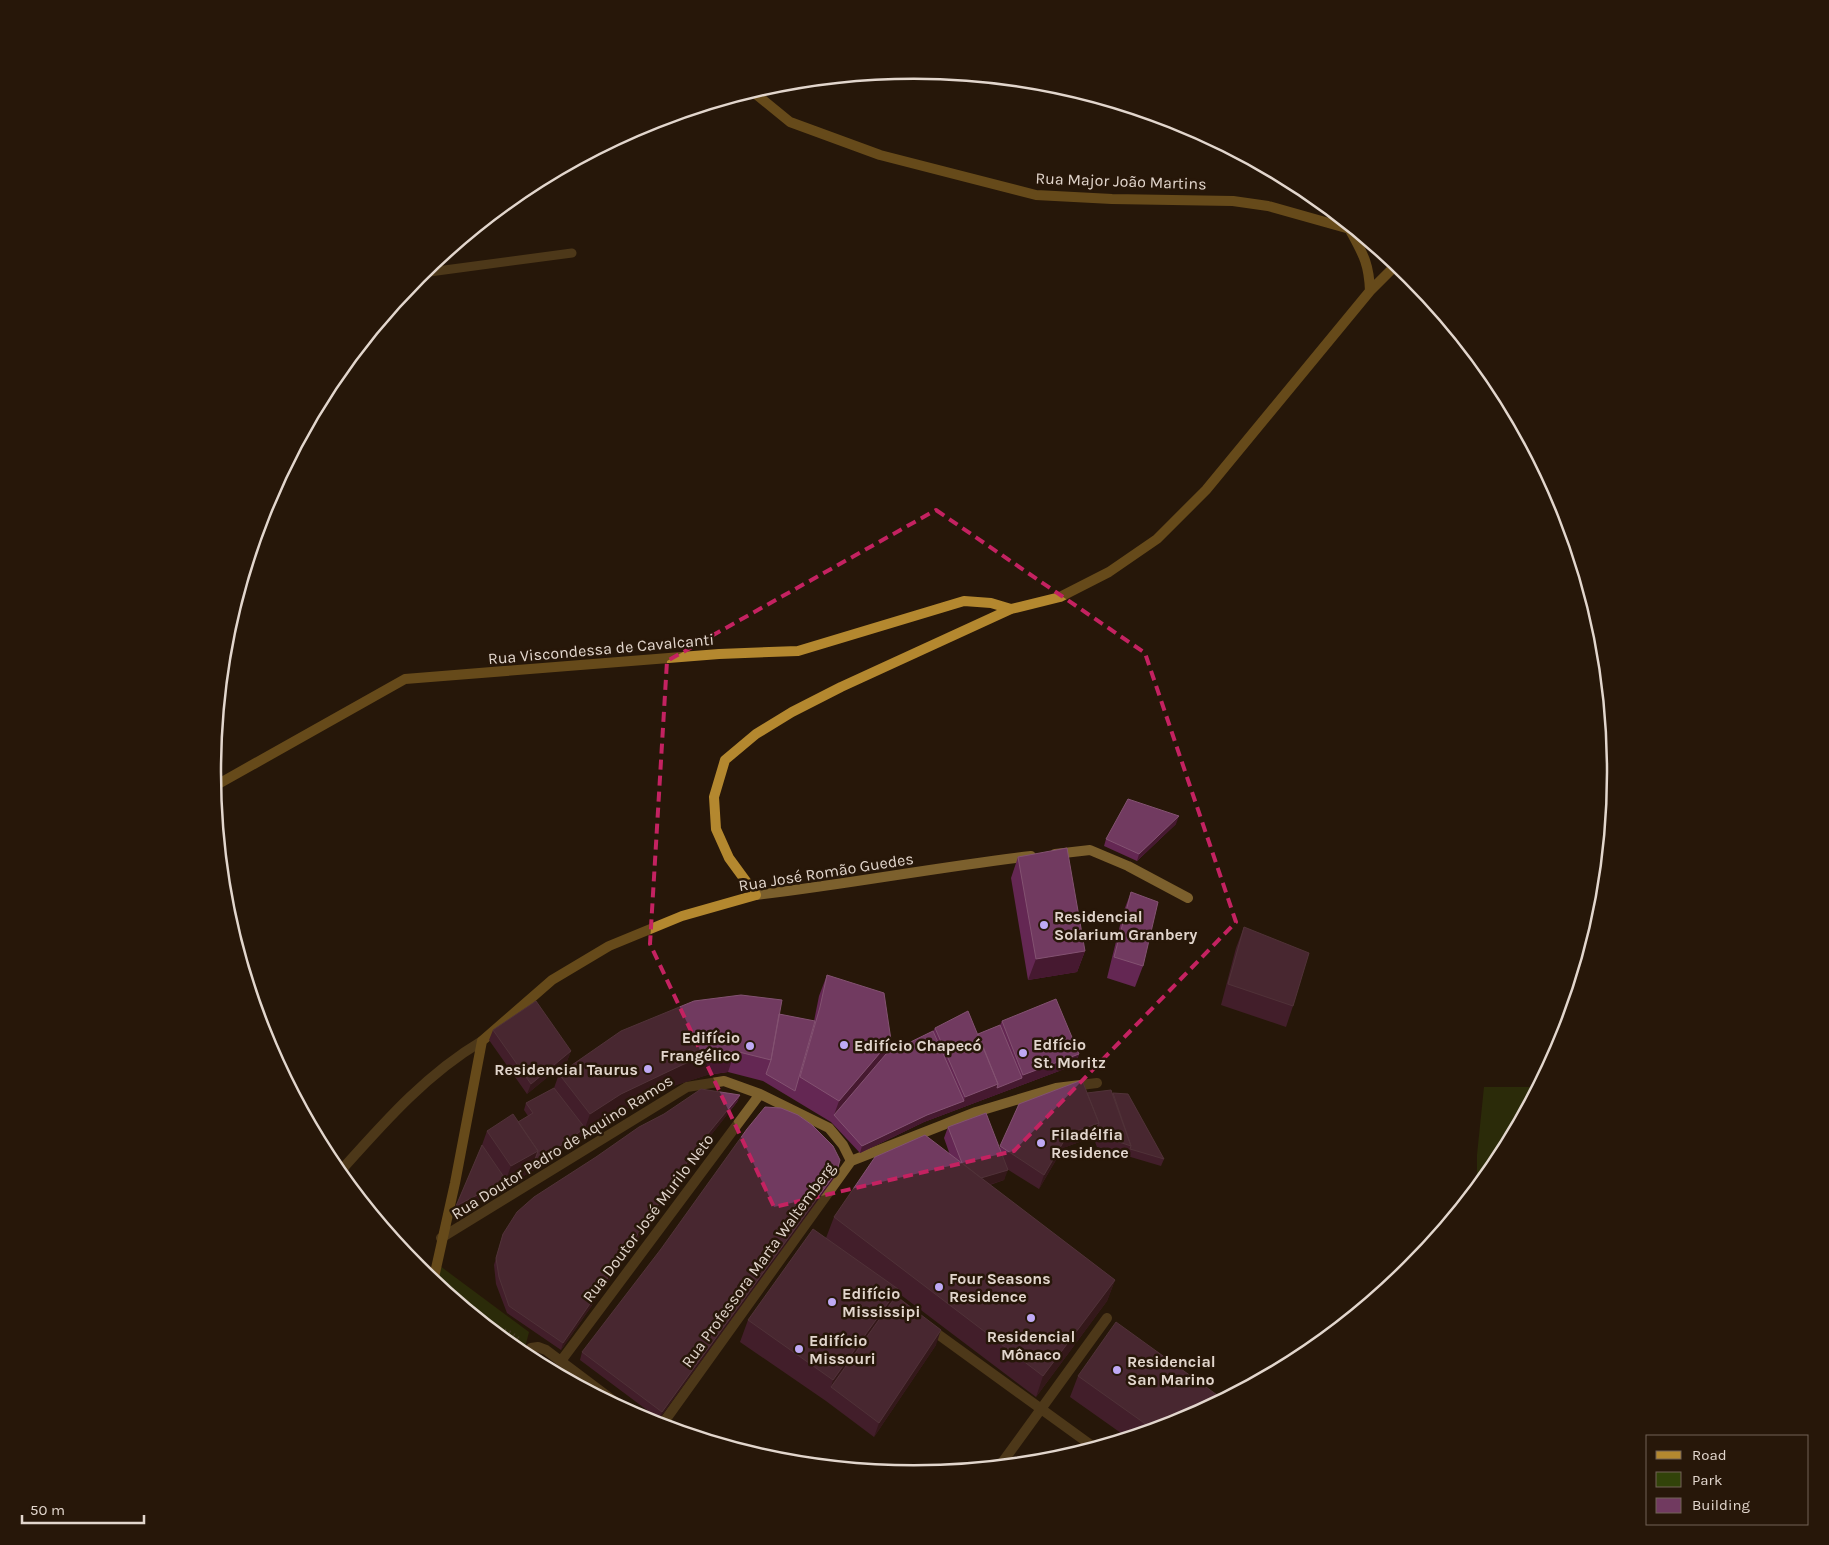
<svg xmlns="http://www.w3.org/2000/svg" width="1829" height="1545" viewBox="0 0 1829 1545" font-family="Karla,sans-serif">
<rect width="100%" height="100%" fill="#271709"/>
<!-- green -->
<path fill="#324309" d="M 1484,1087 L 1539,1087 L 1498,1163 L 1477,1189 L 1477,1155 Z
M 440,1266 L 529,1332 L 523,1355 L 437,1285 Z"/>
<g fill="none" stroke-linecap="round" stroke-linejoin="round">
<!-- path -->
<path stroke="#726357" stroke-width="3" stroke-dasharray="1 4" stroke-linecap="butt" d="M 490,1329 C 503,1327 512,1332 521,1340"/>
<!-- lane -->
<path stroke="#7c602d" stroke-width="9" d="M 422,273 L 572,253"/>
<!-- street -->
<path stroke="#7c602d" stroke-width="10" d="M 1055,854 L 1090,850 L 1128,866 L 1188,898
M 756,895 C 848,884 939,867 1031,856
M 340,1175 L 345,1166 C 387,1119 428,1073 482,1041
M 441,1238 L 687,1087 L 724,1081 L 760,1094 L 829,1128 L 843,1145 L 851,1161
M 928,1327 L 1095,1448
M 528,1359 L 531,1348 L 538,1347 L 546,1350 L 631,1414
M 561,1361 L 760,1094
M 661,1426 L 851,1161 L 976,1112 L 1056,1088 L 1097,1083
M 999,1467 L 1107,1318"/>
<!-- secondary -->
<path stroke="#b4882f" stroke-width="10" d="M 752,91 L 790,122 L 880,155 L 1036,195 L 1112,199 L 1233,201 L 1268,206 L 1357,231
M 1350,230 C 1363,254 1369,263 1370,291
M 213,787 L 405,679 L 719,654 L 798,651 L 964,601 L 991,603 L 1011,609
M 433,1282 L 455,1183 L 482,1041 L 552,980 L 609,946 L 682,916 L 756,895 L 729,858 L 716,829 L 714,797 L 725,760 L 756,734 L 792,712 L 841,687 L 1011,609 L 1060,597 L 1109,572 L 1157,539 L 1206,490 L 1370,291 L 1397,264"/>
</g>
<!-- wall -->
<path fill="#642753" d="M 1176,824 L 1137,861 L 1104,846 L 1106,839 Z
M 1018,857 L 1085,951 L 1077,972 L 1028,980 L 1011,878 Z
M 1131,892 L 1143,966 L 1135,987 L 1107,978 L 1123,913 Z
M 1244,927 L 1293,1006 L 1286,1027 L 1221,1005 L 1236,948 Z
M 827,975 L 886,1054 L 933,1031 L 935,1028 L 978,1034 L 1000,1025 L 1002,1021 L 1079,1054 L 1075,1065 L 924,1122 L 860,1153 L 831,1122 L 763,1081 L 728,1072 L 707,1075 L 676,1085 L 613,1115 L 583,1135 L 531,1172 L 453,1213 L 482,1145 L 487,1131 L 518,1122 L 528,1116 L 524,1110 L 526,1103 L 554,1088 L 559,1074 L 779,1014 L 814,1021 L 819,996 Z
M 493,1030 L 571,1051 L 567,1061 L 527,1094 L 489,1040 Z
M 1087,1093 L 1113,1093 L 1164,1159 L 1161,1166 L 1097,1147 L 1093,1137 L 1063,1148 L 1039,1189 L 1007,1169 L 1004,1180 L 990,1185 L 1115,1280 L 1107,1301 L 1036,1397 L 897,1292 L 896,1296 L 936,1345 L 874,1437 L 826,1401 L 740,1342 L 748,1320 L 826,1238 L 834,1217 L 950,1155 L 944,1138 L 948,1127 L 1000,1148 L 1019,1104 Z
M 740,1095 L 737,1102 L 700,1149 L 561,1350 L 507,1313 L 496,1284 L 494,1265 L 503,1234 Z
M 834,1178 L 659,1419 L 580,1360 L 582,1352 Z
M 1078,1376 L 1183,1422 L 1128,1438 L 1070,1397 Z"/>
<!-- shaded-wall -->
<path fill="#461930" d="M 1179,816 L 1176,824 L 1137,861 L 1139,854 Z
M 1085,951 L 1077,972 L 1028,980 L 1036,959 Z
M 891,1040 L 884,1061 L 834,1115 L 839,1101 Z
M 571,1051 L 567,1061 L 527,1094 L 531,1084 Z
M 735,1051 L 728,1072 L 707,1075 L 676,1085 L 613,1115 L 583,1135 L 531,1172 L 503,1187 L 511,1166 L 538,1151 L 585,1128 L 590,1114 L 621,1094 L 684,1064 L 715,1054 Z
M 1079,1054 L 1075,1065 L 924,1122 L 860,1153 L 862,1146 L 927,1115 L 964,1101 L 965,1097 L 998,1084 L 1022,1078 L 1023,1075 Z
M 740,1095 L 737,1102 L 700,1149 L 561,1350 L 563,1343 L 702,1141 Z
M 1099,1123 L 1093,1137 L 1063,1148 L 1039,1189 L 1044,1175 L 1068,1134 Z
M 1008,1170 L 1004,1180 L 965,1192 L 968,1182 Z
M 837,1171 L 834,1178 L 659,1419 L 662,1412 Z
M 506,1180 L 503,1187 L 453,1213 L 456,1206 Z
M 1115,1280 L 1107,1301 L 1036,1397 L 1043,1376 Z
M 898,1289 L 891,1310 L 831,1387 L 833,1380 Z
M 941,1330 L 936,1345 L 874,1437 L 879,1423 Z"/>
<!-- building -->
<path fill="#713a60" stroke="#835271" d="M 1128,799 L 1179,816 L 1139,854 L 1106,839 Z
M 1067,848 L 1085,951 L 1036,959 L 1018,857 Z
M 1131,892 L 1158,902 L 1143,966 L 1114,957 Z
M 1244,927 L 1309,953 L 1293,1006 L 1228,984 Z
M 827,975 L 884,993 L 891,1040 L 839,1101 L 800,1077 L 820,1007 Z
M 741,995 L 782,1000 L 771,1060 L 735,1051 L 715,1054 L 684,1064 L 621,1094 L 590,1114 L 559,1074 L 621,1031 L 694,1001 Z
M 1056,999 L 1079,1054 L 1023,1075 L 1002,1021 Z
M 536,1001 L 571,1051 L 531,1084 L 493,1030 Z
M 968,1011 L 998,1084 L 965,1097 L 935,1028 Z
M 779,1014 L 815,1021 L 795,1091 L 766,1074 L 771,1060 Z
M 1000,1025 L 1022,1078 L 997,1088 L 998,1084 L 978,1034 Z
M 933,1031 L 964,1101 L 927,1115 L 862,1146 L 834,1115 L 886,1054 Z
M 1082,1080 L 1099,1123 L 1068,1134 L 1044,1175 L 1000,1146 L 1019,1104 Z
M 554,1088 L 585,1128 L 533,1165 L 538,1151 L 518,1122 L 533,1113 L 526,1103 Z
M 701,1089 L 740,1095 L 702,1141 L 563,1343 L 509,1306 L 499,1277 L 496,1258 L 503,1234 L 517,1212 L 534,1197 L 596,1157 L 639,1127 L 664,1114 Z
M 1111,1090 L 1131,1146 L 1101,1136 L 1097,1127 L 1099,1123 L 1087,1093 Z
M 1113,1093 L 1128,1094 L 1164,1159 L 1130,1149 L 1131,1146 Z
M 765,1107 L 781,1108 L 798,1115 L 812,1125 L 833,1146 L 840,1160 L 837,1171 L 662,1412 L 582,1352 L 661,1249 L 747,1129 Z
M 986,1113 L 1008,1170 L 981,1178 L 962,1163 L 948,1127 Z
M 513,1114 L 538,1151 L 511,1166 L 487,1131 Z
M 925,1135 L 1115,1280 L 1043,1376 L 834,1217 L 875,1157 Z
M 482,1145 L 506,1180 L 456,1206 Z
M 813,1229 L 898,1289 L 833,1380 L 748,1320 Z
M 896,1296 L 941,1330 L 879,1423 L 831,1387 Z
M 1116,1322 L 1224,1400 L 1183,1422 L 1154,1430 L 1078,1376 Z"/>
<!-- marked area -->
<path d="M0 0H1829V1545H0ZM 936,510 L 1145,653 L 1236,922 L 1014,1151 L 774,1207 L 650,944 L 667,661 Z" fill="#271709" fill-opacity=".55" fill-rule="evenodd"/>
<path fill="none" stroke="#c42261" stroke-width="4" stroke-dasharray="10 6" stroke-linejoin="round" d="M 936,510 L 1145,653 L 1236,922 L 1014,1151 L 774,1207 L 650,944 L 667,661 Z"/>
<!-- markers -->
<g fill="#bfa9f4" stroke="#271709" stroke-width="2">
<circle cx="1044" cy="925" r="5"/>
<circle cx="844" cy="1045" r="5"/>
<circle cx="750" cy="1046" r="5"/>
<circle cx="1023" cy="1053" r="5"/>
<circle cx="648" cy="1069" r="5"/>
<circle cx="1041" cy="1143" r="5"/>
<circle cx="939" cy="1287" r="5"/>
<circle cx="832" cy="1302" r="5"/>
<circle cx="1031" cy="1318" r="5"/>
<circle cx="799" cy="1349" r="5"/>
<circle cx="1117" cy="1370" r="5"/>
</g>
<g text-anchor="middle" dominant-baseline="central" stroke-width="5" stroke-linejoin="round" paint-order="stroke">
<!-- street labels -->
<g font-size="16" fill="#e2d6cd" stroke="#271709">
<text transform="translate(1121 181) rotate(2)">Rua Major João Martins</text>
<text transform="translate(601 649) rotate(-5)">Rua Viscondessa de Cavalcanti</text>
<text transform="translate(826 872) rotate(-9)">Rua José Romão Guedes</text>
<text transform="translate(562 1147) rotate(-32)">Rua Doutor Pedro de Aquino Ramos</text>
<text transform="translate(648 1218) rotate(-53)">Rua Doutor José Murilo Neto</text>
<text transform="translate(758 1265) rotate(-54)">Rua Professora Marta Waltemberg</text>
</g>
<!-- poi labels -->
<g font-size="16" font-weight="bold" fill="#e2d6cd" stroke="#271709" text-anchor="start">
<text x="1054" y="916">Residencial<tspan x="1054" dy="18">Solarium Granbery</tspan></text>
<text x="740" y="1037" text-anchor="end">Edifício<tspan x="740" dy="18">Frangélico</tspan></text>
<text x="1033" y="1044">Edfício<tspan x="1033" dy="18">St. Moritz</tspan></text>
<text x="854" y="1045">Edifício Chapecó</text>
<text x="638" y="1069" text-anchor="end">Residencial Taurus</text>
<text x="1051" y="1134">Filadélfia<tspan x="1051" dy="18">Residence</tspan></text>
<text x="949" y="1278">Four Seasons<tspan x="949" dy="18">Residence</tspan></text>
<text x="842" y="1293">Edifício<tspan x="842" dy="18">Mississipi</tspan></text>
<text x="1031" y="1336" text-anchor="middle">Residencial<tspan x="1031" dy="18">Mônaco</tspan></text>
<text x="809" y="1340">Edifício<tspan x="809" dy="18">Missouri</tspan></text>
<text x="1127" y="1361">Residencial<tspan x="1127" dy="18">San Marino</tspan></text>
</g>
</g>
<!-- crop -->
<path d="M0 0H1829V1545H0ZM221 772a693 693 0 1 1 1386 0a693 693 0 1 1-1386 0Z" fill="#271709" fill-rule="evenodd"/>
<path fill="none" stroke="#e2d6cd" stroke-width="2.5" d="M221 772a693 693 0 1 1 1386 0a693 693 0 1 1-1386 0Z"/>
<!-- legend -->
<rect x="1646" y="1435" width="162" height="90" fill="#271709" stroke="#726357"/>
<rect x="1656" y="1451" width="25" height="8" fill="#b4882f" stroke="#726357"/>
<text x="1692" y="1460" font-size="15" fill="#e2d6cd">Road</text>
<rect x="1656" y="1472" width="25" height="15" fill="#324309" stroke="#726357"/>
<text x="1692" y="1485" font-size="15" fill="#e2d6cd">Park</text>
<rect x="1656" y="1498" width="25" height="15" fill="#713a60" stroke="#726357"/>
<text x="1692" y="1510" font-size="15" fill="#e2d6cd">Building</text>
<!-- scale -->
<path d="M22 1515v8h122v-8" fill="none" stroke="#e2d6cd" stroke-width="2.5"/>
<text x="30" y="1515" font-size="15" fill="#e2d6cd" stroke="#271709" stroke-width="4" paint-order="stroke">50 m</text>
</svg>
